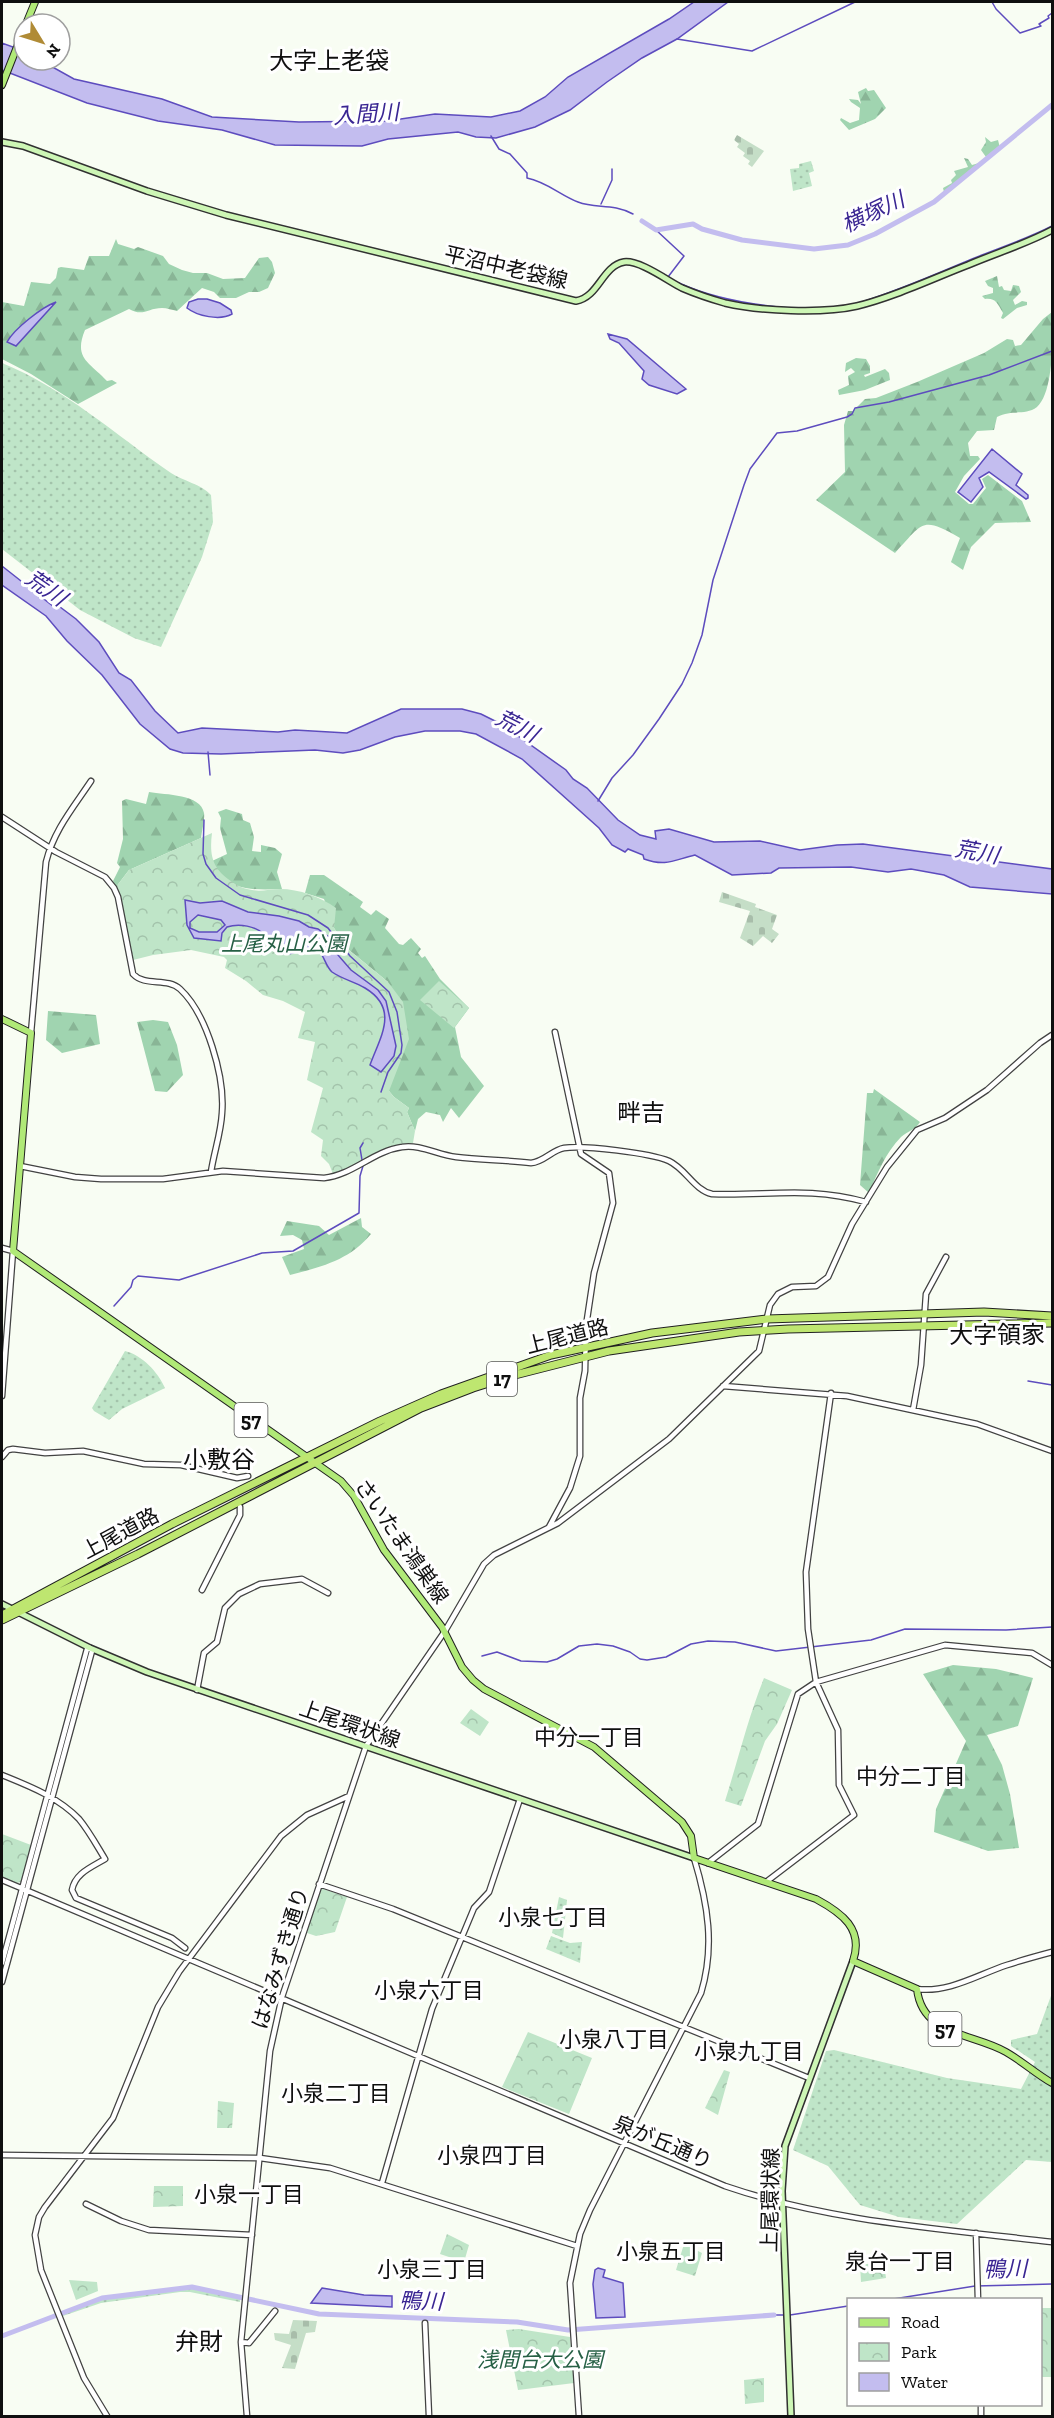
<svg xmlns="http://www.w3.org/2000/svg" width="1054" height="2418" viewBox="0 0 1054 2418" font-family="'Zilla Slab','Noto Sans JP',serif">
<defs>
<pattern id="grass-dots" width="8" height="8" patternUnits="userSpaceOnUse" patternTransform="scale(1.5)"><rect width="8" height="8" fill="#bfe5c8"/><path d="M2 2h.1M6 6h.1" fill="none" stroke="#a3c3ab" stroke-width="1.8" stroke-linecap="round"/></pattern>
<pattern id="forest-firs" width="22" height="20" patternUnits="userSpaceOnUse" patternTransform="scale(1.5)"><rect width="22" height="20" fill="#a0d4b0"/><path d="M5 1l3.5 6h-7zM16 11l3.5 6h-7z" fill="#89b596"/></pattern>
<pattern id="cemetery-stones" width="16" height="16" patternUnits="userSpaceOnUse" patternTransform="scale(1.5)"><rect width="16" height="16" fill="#c5dec7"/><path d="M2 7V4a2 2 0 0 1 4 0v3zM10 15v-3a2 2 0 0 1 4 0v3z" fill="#a8bdaa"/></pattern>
<pattern id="park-crowns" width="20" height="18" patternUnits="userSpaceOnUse" patternTransform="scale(1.5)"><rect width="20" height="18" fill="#bfe5c8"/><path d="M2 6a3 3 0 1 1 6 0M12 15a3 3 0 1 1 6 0" fill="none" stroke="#a3c3ab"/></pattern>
</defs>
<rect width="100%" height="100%" fill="#f8fdf3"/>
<!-- grass -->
<path fill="url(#grass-dots)" d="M 811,161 L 814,171 L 809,173 L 812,186 L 793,191 L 790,169 L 799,168 L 799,164 Z
M 2,363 C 64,388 116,435 171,473 C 183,481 201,484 211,495 L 213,522 L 202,557 L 161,647 L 134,638 L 80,610 L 2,549 Z
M 125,1351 C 142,1355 158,1372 165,1388 L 122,1409 L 109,1420 L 94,1411 L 92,1408 Z
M 559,1897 L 567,1900 L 563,1938 L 552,1933 Z
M 551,1936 L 570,1943 L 582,1942 L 580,1963 L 546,1949 Z
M 1052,1993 L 1052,2162 L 1026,2160 L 957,2224 L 899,2217 L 860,2205 L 828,2166 L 793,2150 L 826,2051 L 834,2050 L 947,2078 L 1021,2089 L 1035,2062 L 1011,2046 L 1011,2040 L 1037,2034 Z
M 191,2288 L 240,2299 L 240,2302 L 190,2292 L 180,2292 L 101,2303 L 63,2316 L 62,2313 L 101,2299 Z"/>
<!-- forest -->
<path fill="url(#forest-firs)" d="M 866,88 L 868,91 L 874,90 L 886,108 L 875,119 L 849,130 L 840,120 L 841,118 L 850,123 L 859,120 L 860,108 L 851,102 L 849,99 L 858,100 L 861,104 L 858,92 Z
M 985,137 L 991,142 L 998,140 L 1000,148 L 964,175 L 947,192 L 944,192 L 943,188 L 952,183 L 951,180 L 956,175 L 954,171 L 968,167 L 964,158 L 968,159 L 972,165 L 979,163 L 986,157 L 981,150 L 986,142 Z
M 116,239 L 118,244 L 134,249 L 138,247 L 163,256 L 169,264 L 182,270 L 193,273 L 207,273 L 223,279 L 245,278 L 259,258 L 268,257 L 272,262 L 275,273 L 268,288 L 259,292 L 249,292 L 236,298 L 220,298 L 214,292 L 202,288 L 177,311 C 172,310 167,308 162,308 C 148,308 143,317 129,309 L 85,330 C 73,359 90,362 107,381 L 112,380 L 117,383 L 78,404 L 31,374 L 2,359 L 2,302 L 24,306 L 31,282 L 50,284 L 56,278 L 58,268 L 61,267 L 84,270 L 89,256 L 109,256 Z
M 997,276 L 999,287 L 1002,286 L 1004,290 L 1011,291 L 1013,285 L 1019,286 L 1021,292 L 1013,300 L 1015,305 L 1022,301 L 1027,302 L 1027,305 L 1017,308 L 1003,319 L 1001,318 L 1003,313 C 997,303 996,298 985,299 L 982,296 L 993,293 L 993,288 L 988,286 L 985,281 Z
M 1052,312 C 1053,336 1054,392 1037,407 C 1025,416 1012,409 997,417 L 994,430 L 977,431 L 968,443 L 970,456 L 978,456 L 980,459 L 964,476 L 955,492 L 969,504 L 973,504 L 986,488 L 982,479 L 988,475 L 1022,501 L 1031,522 L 995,523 L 971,547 L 963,570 L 951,562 L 960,538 C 921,516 924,522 895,553 L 816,500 L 845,472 L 844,425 L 848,411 L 853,411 L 865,399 L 876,398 L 917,382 L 984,353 L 1007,339 L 1013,340 L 1015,346 L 1021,345 L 1043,319 Z
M 856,358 L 866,359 L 870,366 L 870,373 L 864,375 L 865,377 L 885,369 L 889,373 L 890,380 L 865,390 L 839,395 L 838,390 L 849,385 L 848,376 L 855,372 L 851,368 L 845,372 L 846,363 Z
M 149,792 C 166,795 201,794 204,813 C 205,820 202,830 201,838 L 129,870 L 116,887 L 113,881 L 120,867 L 117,863 L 123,839 L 122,801 L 126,799 L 146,804 Z
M 226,809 L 242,814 L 243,820 L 250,823 L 254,837 L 252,851 L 261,852 L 261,845 L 275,848 L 282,854 L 277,872 L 282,889 C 255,890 224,892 212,861 L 227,854 L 220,828 L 221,818 L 218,812 Z
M 310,875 L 324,875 L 363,902 L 360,907 L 371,915 L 376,910 L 389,919 L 385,928 L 399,944 L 403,945 L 411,938 L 421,949 L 418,953 L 422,958 L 425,956 L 440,979 L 469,1008 L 455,1027 L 461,1057 L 484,1086 L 459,1118 L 451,1108 L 443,1122 L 440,1115 L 426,1112 L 418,1119 L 415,1131 L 407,1112 L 409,1108 L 394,1097 L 389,1091 L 388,982 L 349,950 L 334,928 L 324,899 L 305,893 Z
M 48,1011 L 96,1015 L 100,1044 L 62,1053 L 46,1040 Z
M 153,1020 L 168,1022 L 177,1045 L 183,1075 L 167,1092 L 155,1091 L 137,1022 Z
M 874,1089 L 920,1122 C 915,1130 908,1131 901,1137 C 886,1152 877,1174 869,1193 L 860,1185 L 867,1093 L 873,1093 Z
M 361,1218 L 362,1227 L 371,1234 C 350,1260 321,1267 290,1275 L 282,1257 L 304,1249 L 302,1240 L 293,1235 L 280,1236 L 287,1221 L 319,1226 L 329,1235 Z
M 953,1665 L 996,1669 L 1033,1678 L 1018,1726 L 987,1735 L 1002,1765 L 1010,1794 L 1019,1848 L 988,1851 L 934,1832 L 936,1809 L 966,1741 L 923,1674 Z"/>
<!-- cemetery -->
<path fill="url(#cemetery-stones)" d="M 737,135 L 764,151 L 752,167 L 748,164 L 750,161 L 743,156 L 745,153 L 737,147 L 739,144 L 734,140 Z
M 722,892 L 756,904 L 755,907 L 777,915 L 772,929 L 779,934 L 772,943 L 763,936 L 753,946 L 740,938 L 750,911 L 719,902 Z
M 293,2320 L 317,2321 L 315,2332 L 306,2333 L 295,2369 L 282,2368 L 291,2345 L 275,2340 L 274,2333 L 289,2334 Z"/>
<!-- park -->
<path fill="url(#park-crowns)" d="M 212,833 C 209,857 213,870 234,883 C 240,887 245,889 252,890 C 261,892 270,889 280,889 C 299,889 321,897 336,908 L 334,928 L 349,950 L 388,982 L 403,1002 L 409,1039 L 389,1091 L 394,1097 L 409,1108 L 407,1112 L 415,1131 L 413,1143 L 392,1146 L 347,1170 L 333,1174 L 329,1164 L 321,1156 L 323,1140 L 311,1132 L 323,1088 L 307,1080 L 315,1042 L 298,1038 L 305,1012 L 283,1001 L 263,995 L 246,981 L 225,968 L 227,960 L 224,957 L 191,950 L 153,955 L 133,960 L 116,887 L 129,870 Z
M 439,981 L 469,1008 L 454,1028 L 420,1000 Z
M 764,1678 L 792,1690 L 777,1724 L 765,1741 L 741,1806 L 725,1801 C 738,1760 748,1718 764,1678 Z
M 471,1709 L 489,1722 L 480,1736 L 460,1723 Z
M 2,1834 L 31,1845 L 21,1882 L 16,1883 L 2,1877 Z
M 320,1888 L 347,1897 L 335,1932 L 316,1936 L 307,1933 Z
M 528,2032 L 592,2058 L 569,2114 L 502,2087 Z
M 724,2070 L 730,2072 L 718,2115 L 705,2108 Z
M 218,2101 L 234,2103 L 232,2128 L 217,2128 Z
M 154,2186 L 183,2186 L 183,2206 L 153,2207 Z
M 447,2234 L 469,2245 L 464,2262 L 440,2254 Z
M 684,2244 L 702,2253 L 695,2276 L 676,2270 Z
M 860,2264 L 884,2264 L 886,2278 L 861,2282 Z
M 69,2280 L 97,2282 L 98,2291 L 76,2300 Z
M 1040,2308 L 1052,2308 L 1052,2377 L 1041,2377 Z
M 519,2329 L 570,2337 L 574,2383 L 518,2390 L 506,2330 Z
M 764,2378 L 764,2402 L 745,2404 L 744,2380 Z"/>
<!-- water -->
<path fill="#c3bdef" stroke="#5d4cbe" stroke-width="1.5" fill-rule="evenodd" d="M 694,2 L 728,2 L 677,39 L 642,58 L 607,82 L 570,110 L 535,127 L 496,138 L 476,137 L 458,132 L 388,139 L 362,146 L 275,145 L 222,130 L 158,121 L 87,103 L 2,70 L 2,43 L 24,51 L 24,60 L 40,60 L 74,79 L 162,99 L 212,117 L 299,122 L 387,121 L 435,114 L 491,117 L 520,111 L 545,97 L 568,77 L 669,19 Z
M 207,299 L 220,303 L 231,310 L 232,314 C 220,321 197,316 187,308 L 189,302 L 198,299 Z
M 56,302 L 16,346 L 7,342 C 14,329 42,307 56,302 Z
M 608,334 L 627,339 L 686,389 L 677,394 L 649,385 L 642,379 L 644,371 L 619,343 L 610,339 Z
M 992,449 L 1022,474 L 1016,485 L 1028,495 L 1028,498 L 1026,499 L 989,472 L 979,478 L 983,487 L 971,502 L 958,492 Z
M 2,566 L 54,607 L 56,604 L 76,619 L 99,642 L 119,673 L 131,680 L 155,711 L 178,733 L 202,728 L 278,732 L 295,730 L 347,733 L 401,709 L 462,709 L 481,714 L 501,724 L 566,770 L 573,779 L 587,788 L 618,820 L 640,835 L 656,839 L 655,831 L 669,829 L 714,842 L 760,841 L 800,850 L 837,845 L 863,844 L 1052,869 L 1052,894 L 970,887 L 944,875 L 911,869 L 888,872 L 851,867 L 779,868 L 771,873 L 732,875 L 695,855 C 674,860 666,867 644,859 L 643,855 L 628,849 L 625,852 L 612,845 L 599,828 L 522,759 L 476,734 L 460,731 L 425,731 L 395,737 L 360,750 L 343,753 L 315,750 L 221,754 L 183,753 L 170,749 L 140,724 L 102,675 L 67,641 L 46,616 L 2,585 Z
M 185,900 L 200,903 L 222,901 L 248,912 L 279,916 L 299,921 L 309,927 L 318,929 L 325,934 L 329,937 L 331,947 L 351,970 L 378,990 L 386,1001 L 396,1046 L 394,1056 L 381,1072 L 370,1065 C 380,1037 400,1009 365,988 C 355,982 342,979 332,972 C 324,965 324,950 313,948 C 304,946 295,956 282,954 C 274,949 271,942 265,935 C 256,926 239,923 227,927 L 222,933 L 221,941 L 194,938 L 187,925 ZM 198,915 L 221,920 L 225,925 L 217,932 L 199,932 L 190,928 L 190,922 Z
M 598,2268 L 605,2270 L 603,2277 L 623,2283 L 625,2317 L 596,2318 L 593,2284 L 595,2270 Z
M 322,2288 L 364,2295 L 392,2296 L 392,2307 L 311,2303 Z"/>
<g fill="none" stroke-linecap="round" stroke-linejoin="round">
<!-- stream -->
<path stroke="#5d4cbe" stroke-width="1.5" d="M 992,2 L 996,9 L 1020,33 L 1041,26 L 1039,24 L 1049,18 L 1048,16 L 1052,13
M 677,39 L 752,51 L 855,2
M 491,136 L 499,149 L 510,154 L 527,173 L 527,178 C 547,182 560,195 578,202 C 596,209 612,203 633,214
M 601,204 L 612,180 L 612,169
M 656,230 L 684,256 L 668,277
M 679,283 C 725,304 813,317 862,302 C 900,290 936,274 972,259 C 999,248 1027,239 1052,226
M 208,752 L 210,775
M 598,801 L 612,778 L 633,755 L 659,719 L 682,684 L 692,663 L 702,635 L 713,580 L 744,485 L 750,469 L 777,433 L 797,431 L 847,417 L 852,414 L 855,408 L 889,402 L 989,375 L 1052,351
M 204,820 L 203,854 L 206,864 L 216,878 L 240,895 L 308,915 L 328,928 L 350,956 L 389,992 L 397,1012 L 402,1045 L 401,1053 L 388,1072 L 381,1092
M 114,1306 L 131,1287 L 133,1280 L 138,1276 L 179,1280 L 262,1253 L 293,1251 L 359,1213 L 360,1176 L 363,1166 L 360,1148 L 363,1143
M 1028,1381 L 1052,1385
M 482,1656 L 497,1652 L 521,1661 L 547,1662 L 557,1659 L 579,1646 L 597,1644 L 613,1646 L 630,1652 L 640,1659 L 647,1660 L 666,1657 L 691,1644 L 708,1641 L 735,1642 L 776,1651 L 871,1640 L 905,1629 L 1006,1630 L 1052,1627
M 887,2300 L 975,2286 L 1052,2284
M 774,2315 L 785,2315
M 790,2315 L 848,2306"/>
<!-- river -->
<path stroke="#c3bdef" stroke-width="5" d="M 642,221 L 656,230 L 693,224 L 702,229 L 742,240 L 814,249 L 848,245 L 875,234 L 934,202 L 1052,105
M 2,2336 L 102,2298 L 192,2287 L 319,2314 L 517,2322 L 568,2330 L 774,2315"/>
<!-- tertiary casing -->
<g stroke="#424242" stroke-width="7">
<path id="tertiary" d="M 2,817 L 56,852 L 105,877 L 114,888 L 118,897 L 133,974 C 145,987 167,977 180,989 C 207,1014 225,1077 222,1113 C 221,1133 214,1152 211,1172
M 31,1033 L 46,862 C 54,830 73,808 91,781
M 20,1166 L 75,1177 L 101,1179 L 163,1179 L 223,1171 L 324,1178 C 353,1175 373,1151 402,1147 C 420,1144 438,1155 456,1157 C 481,1160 506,1160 531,1163 C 544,1162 552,1150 564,1148 C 584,1145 650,1153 669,1161 C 686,1169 694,1190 712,1194 C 769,1196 808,1186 866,1202
M 2,1248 L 13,1251 L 2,1396
M 723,1386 L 847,1396 L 977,1424 L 1052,1451
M 913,1410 L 921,1365 L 926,1294 L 946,1257
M 2,1457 L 8,1450 L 13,1449 L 45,1453 L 83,1451 L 144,1464 L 181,1465 L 237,1478 L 248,1476
M 549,1527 L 570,1488 L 580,1456 L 580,1398 L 585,1371 L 586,1326 L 594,1273 L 613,1203 L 609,1173 L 581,1154 L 555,1032
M 202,1590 L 240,1515 L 240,1507
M 197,1690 L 204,1653 L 217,1642 L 225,1608 L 239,1594 L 260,1584 L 302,1579 L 328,1593
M 2,1775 C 29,1786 58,1797 79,1819 C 89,1831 97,1846 105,1859 C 92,1867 75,1873 72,1890 L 76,1898 L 172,1938 L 185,1948
M 708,1863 L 758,1824 L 798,1694 L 816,1682 L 945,1645 L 1032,1653 L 1052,1665
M 2,1880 L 725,2186 C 830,2222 943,2229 1052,2242
M 766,1882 L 854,1815 L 839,1785 L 838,1730 L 816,1682 L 808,1629 L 806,1572 L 831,1393
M 319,1884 L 393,1909 L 809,2078
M 2,1963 L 87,1649 L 90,1648
M 2,1982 L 92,1651 L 90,1648
M 917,1989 C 949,1993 977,1975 1007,1965 C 1022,1960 1037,1956 1052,1952
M 2,2155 L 260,2158 L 330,2168 L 577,2246
M 382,2183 L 432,2009 L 474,1908 L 489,1892 L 520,1799
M 86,2204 L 121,2221 L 149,2230 L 252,2235
M 976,2233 L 978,2300
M 425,2323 L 429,2416
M 241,2342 L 249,2343 L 275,2311
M 981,2404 L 981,2416
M 107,2416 L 84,2378 L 41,2270 L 35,2235 L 39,2217 L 45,2207 L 113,2118 L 158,2007 L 179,1972 L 281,1836 L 307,1815 L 349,1796
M 247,2416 L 241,2342 L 270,2051 L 282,1997 L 366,1746 L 445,1631 L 484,1564 L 494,1555 L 558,1523 L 669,1439 L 759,1351 L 770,1305 L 778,1294 L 792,1287 L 816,1286 L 828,1277 L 852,1224 L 887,1167 L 917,1130 L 945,1118 L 987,1090 L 1040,1043 L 1052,1035
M 579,2416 L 570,2283 L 580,2234 L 590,2210 L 701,1993 C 715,1947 708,1904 694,1858"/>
</g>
<!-- secondary casing -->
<g stroke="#313131" stroke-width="8">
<path id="secondary" d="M 2,142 L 23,146 L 147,191 L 226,215 L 576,301 C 599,297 602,266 624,262 C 640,260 668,281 682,288 C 696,294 711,299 725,303 C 760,311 822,314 857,306 C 892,298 934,278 968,265 C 996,253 1026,244 1052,230
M 2,1604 L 90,1648 L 147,1672 L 694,1858
M 791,2416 L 782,2191 L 785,2146 L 853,1961"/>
</g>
<!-- primary casing -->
<g stroke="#202020" stroke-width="8">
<path id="primary" d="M 26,24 L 35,2
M 2,85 L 24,29
M 2,1019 L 31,1033 L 13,1251 L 341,1481 L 354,1496 L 384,1550 L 442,1627 L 462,1667 L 473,1680 L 484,1689 L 594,1747 L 682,1822 L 691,1836 L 694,1858 L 816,1899 C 842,1913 864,1929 853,1961 L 917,1989 C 922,2036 973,2033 1006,2052 C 1022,2061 1036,2074 1052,2083"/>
</g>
<!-- trunk casing -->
<g stroke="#202020" stroke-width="9">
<path id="trunk" d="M 2,1615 L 172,1524 L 380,1421 L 441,1394 L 551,1355 L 652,1333 L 767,1319 L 984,1312 L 1052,1316
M 2,1620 L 138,1554 L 421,1408 L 473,1388 L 511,1376 L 609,1351 L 739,1332 L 788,1329 L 1052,1323"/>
</g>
<!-- tertiary -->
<use href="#tertiary" stroke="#fff" stroke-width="4.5"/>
<!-- secondary -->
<use href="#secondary" stroke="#cdf6b5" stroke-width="5"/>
<!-- primary -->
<use href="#primary" stroke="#b0e977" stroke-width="6"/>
<!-- trunk -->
<use href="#trunk" stroke="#bee670" stroke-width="7"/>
</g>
<g text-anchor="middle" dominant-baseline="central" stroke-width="6" stroke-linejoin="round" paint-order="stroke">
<!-- shield labels -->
<g fill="#fff" stroke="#575757" stroke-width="1.5">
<rect x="487" y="1362" width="30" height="34" rx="4.5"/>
<rect x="234.5" y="1403" width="33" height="34" rx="4.5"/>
<rect x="928.5" y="2012" width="33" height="34" rx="4.5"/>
</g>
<g font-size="20" font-weight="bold" fill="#0f0f0f">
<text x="502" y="1379">17</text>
<text x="251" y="1420">57</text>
<text x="945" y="2029">57</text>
</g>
<!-- street labels -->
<g font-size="21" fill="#0f0f0f" stroke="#fff">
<text transform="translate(506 267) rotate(13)">平沼中老袋線</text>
<text transform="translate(567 1336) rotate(-14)">上尾道路</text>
<text transform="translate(120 1533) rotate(-28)">上尾道路</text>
<text transform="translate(402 1541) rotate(55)">さいたま鴻巣線</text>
<text transform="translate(350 1724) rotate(19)">上尾環状線</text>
<text transform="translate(280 1958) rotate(-73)">はなみずき通り</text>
<text transform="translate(663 2142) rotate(23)">泉が丘通り</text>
<text transform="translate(770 2200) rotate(-89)">上尾環状線</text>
</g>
<!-- park labels -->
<g font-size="21" font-style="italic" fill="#266045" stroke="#fff">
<text x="284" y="943">上尾丸山公園</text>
<text x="540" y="2359">浅間台大公園</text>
</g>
<!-- water labels -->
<g font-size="22" font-style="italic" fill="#3a2693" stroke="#fff">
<text transform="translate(366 114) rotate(-4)">入間川</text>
<text transform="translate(873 212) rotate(-25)">横塚川</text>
<text transform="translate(46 588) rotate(35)">荒川</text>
<text transform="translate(517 726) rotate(27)">荒川</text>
<text transform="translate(977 852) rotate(10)">荒川</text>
<text transform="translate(1005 2269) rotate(-1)">鴨川</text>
<text transform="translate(421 2301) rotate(2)">鴨川</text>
</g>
<!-- neighbourhood labels -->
<g font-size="22" fill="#0f0f0f" stroke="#fff">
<text x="589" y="1737">中分一丁目</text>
<text x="911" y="1776">中分二丁目</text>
<text x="553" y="1917">小泉七丁目</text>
<text x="429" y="1990">小泉六丁目</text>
<text x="614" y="2039">小泉八丁目</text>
<text x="749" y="2051">小泉九丁目</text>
<text x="336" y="2093">小泉二丁目</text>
<text x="492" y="2155">小泉四丁目</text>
<text x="249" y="2194">小泉一丁目</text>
<text x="671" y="2251">小泉五丁目</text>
<text x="900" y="2261">泉台一丁目</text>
<text x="432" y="2269">小泉三丁目</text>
</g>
<!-- quarter labels -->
<g font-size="24" fill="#0f0f0f" stroke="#fff">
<text x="329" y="60">大字上老袋</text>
<text x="641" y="1112">畔吉</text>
<text x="997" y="1334">大字領家</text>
<text x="219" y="1459">小敷谷</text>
<text x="199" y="2341">弁財</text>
</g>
</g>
<!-- border -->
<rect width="1054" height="2418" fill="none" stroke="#0f0f0f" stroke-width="6"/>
<!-- legend -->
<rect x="847" y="2298" width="195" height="108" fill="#ffffff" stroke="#9f9f9f" stroke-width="1.5"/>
<rect x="859" y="2318" width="30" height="9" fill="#b0e977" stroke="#9f9f9f" stroke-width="1.5"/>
<text x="901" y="2328" font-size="18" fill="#0f0f0f">Road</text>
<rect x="859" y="2343" width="30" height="18" fill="url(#park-crowns)" stroke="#9f9f9f" stroke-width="1.5"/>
<text x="901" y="2358" font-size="18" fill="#0f0f0f">Park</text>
<rect x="859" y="2373" width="30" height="18" fill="#c3bdef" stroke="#9f9f9f" stroke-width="1.5"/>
<text x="901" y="2388" font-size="18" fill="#0f0f0f">Water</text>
<!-- north arrow -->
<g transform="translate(42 42) rotate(128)"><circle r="28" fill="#ffffff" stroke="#9f9f9f" stroke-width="1.5"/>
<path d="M0-4.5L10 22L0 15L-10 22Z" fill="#b08b36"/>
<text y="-9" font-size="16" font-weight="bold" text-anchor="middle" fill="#0f0f0f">N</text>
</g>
</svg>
